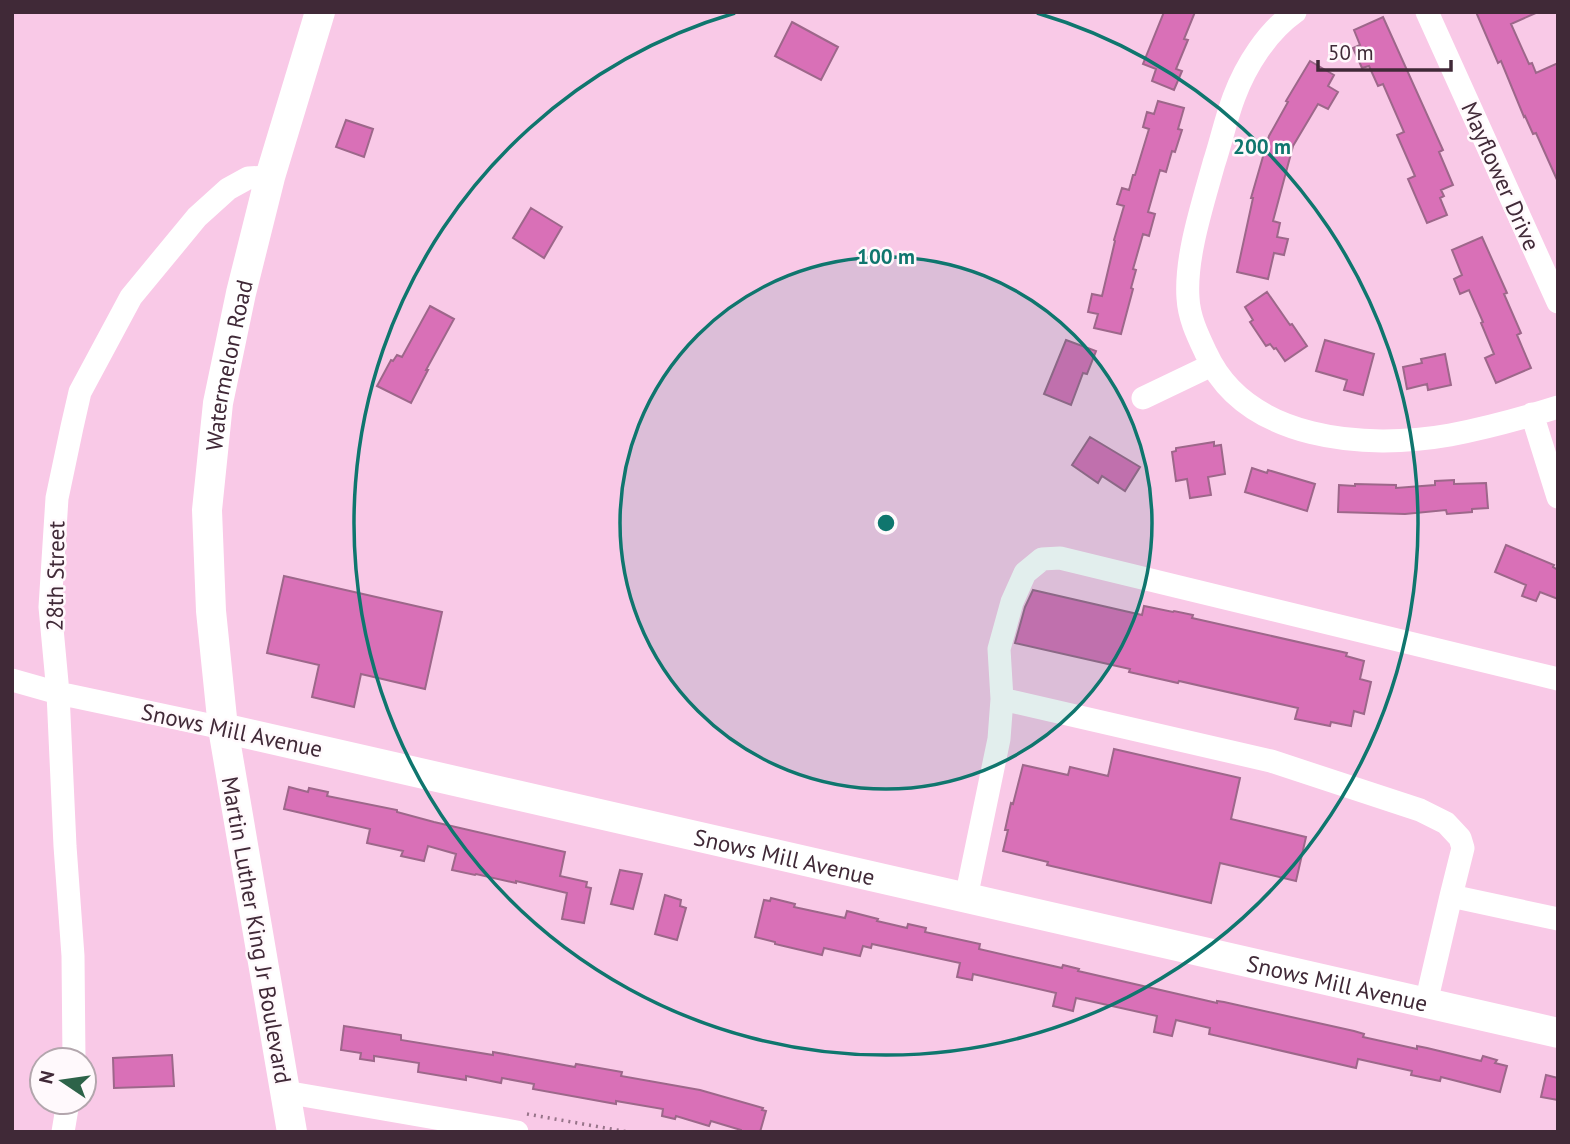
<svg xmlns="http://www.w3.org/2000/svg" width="1570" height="1144" viewBox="0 0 1570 1144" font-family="'PT Sans',sans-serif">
<rect width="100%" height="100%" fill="#f9c9e7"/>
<!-- building -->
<path fill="#d970b7" stroke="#9d678a" stroke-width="2" d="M 1164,12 L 1195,12 L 1184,39 L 1188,40 L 1176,69 L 1182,71 L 1174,90 L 1152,81 L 1156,69 L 1143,64 Z
M 1476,12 L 1538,12 L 1511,24 L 1529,64 L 1532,63 L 1536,73 L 1558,63 L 1558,182 L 1536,133 L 1533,134 L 1525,116 L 1524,117 L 1501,61 L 1498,63 Z
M 1383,17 L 1443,150 L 1439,152 L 1453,185 L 1441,190 L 1444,196 L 1440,198 L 1447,215 L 1427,223 L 1408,179 L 1415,176 L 1397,135 L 1404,132 L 1383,84 L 1378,86 L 1369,66 L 1362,68 L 1353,48 L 1360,45 L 1354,30 Z
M 792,22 L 838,47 L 821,80 L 775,56 Z
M 1310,61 L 1334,75 L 1328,86 L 1338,92 L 1328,109 L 1318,104 L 1293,146 L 1273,221 L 1280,223 L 1277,237 L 1288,239 L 1284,255 L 1274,253 L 1268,279 L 1237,272 L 1253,198 L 1251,198 L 1269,136 L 1288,102 L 1286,101 Z
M 1158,101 L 1184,108 L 1178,129 L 1182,130 L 1175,152 L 1172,151 L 1166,172 L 1160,170 L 1148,212 L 1155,214 L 1149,236 L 1143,234 L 1133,269 L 1136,270 L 1131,288 L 1133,289 L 1121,334 L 1094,328 L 1098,314 L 1088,312 L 1092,294 L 1102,296 L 1115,241 L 1114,240 L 1124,206 L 1117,204 L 1122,188 L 1129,190 L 1133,175 L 1135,175 L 1149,129 L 1143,127 L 1147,112 L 1154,114 Z
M 346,120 L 373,129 L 364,157 L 336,147 Z
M 531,208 L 562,227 L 544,258 L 513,238 Z
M 1482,237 L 1507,293 L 1504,294 L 1521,333 L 1517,335 L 1531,368 L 1496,383 L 1485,358 L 1494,354 L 1481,323 L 1483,322 L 1469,290 L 1460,294 L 1454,279 L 1462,275 L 1452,250 Z
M 1267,292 L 1290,325 L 1292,324 L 1307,346 L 1285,361 L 1276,348 L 1274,349 L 1270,344 L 1266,346 L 1250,322 L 1253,320 L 1245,307 Z
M 430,306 L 454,319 L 426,370 L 428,370 L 411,403 L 377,386 L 391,360 L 393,361 L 397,355 L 402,357 Z
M 1066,340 L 1096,351 L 1087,374 L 1083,373 L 1071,405 L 1044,394 Z
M 1325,340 L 1374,354 L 1363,395 L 1344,390 L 1347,380 L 1316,371 Z
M 1445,354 L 1451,385 L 1428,390 L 1427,384 L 1407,389 L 1403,367 L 1422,363 L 1421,359 Z
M 1090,437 L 1140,467 L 1125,491 L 1102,476 L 1098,483 L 1072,465 Z
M 1214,442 L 1214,446 L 1221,445 L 1225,474 L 1208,477 L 1211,495 L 1190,498 L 1187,479 L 1176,481 L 1172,452 L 1176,451 L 1176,448 Z
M 1252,468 L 1267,473 L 1268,470 L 1315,484 L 1307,511 L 1245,492 Z
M 1454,480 L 1454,484 L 1486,483 L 1488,508 L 1472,509 L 1472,512 L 1447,514 L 1446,510 L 1405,514 L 1338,512 L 1339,485 L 1355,486 L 1355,484 L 1396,485 L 1396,488 L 1435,485 L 1435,481 Z
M 1506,545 L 1554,565 L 1553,567 L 1558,570 L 1558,599 L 1540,592 L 1536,601 L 1522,596 L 1526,585 L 1495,572 Z
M 284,576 L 442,612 L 425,689 L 361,674 L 354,707 L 312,697 L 319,665 L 267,653 Z
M 1033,590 L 1142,615 L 1144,606 L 1173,612 L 1174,611 L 1193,615 L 1192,618 L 1347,653 L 1346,656 L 1364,661 L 1360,679 L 1371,682 L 1364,714 L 1354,711 L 1351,726 L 1331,722 L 1330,726 L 1295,719 L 1298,708 L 1179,681 L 1178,683 L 1129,672 L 1130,669 L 1015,643 L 1025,607 Z
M 1114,749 L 1240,778 L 1231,819 L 1306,837 L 1296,881 L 1220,863 L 1211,903 L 1047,865 L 1048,862 L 1003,851 L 1008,830 L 1005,830 L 1011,803 L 1013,804 L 1023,765 L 1068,775 L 1070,767 L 1108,776 Z
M 289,787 L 308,792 L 309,788 L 328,792 L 327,796 L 397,810 L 397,812 L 434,822 L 565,852 L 560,876 L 587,882 L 586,887 L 591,888 L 584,923 L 562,919 L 567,893 L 516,881 L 516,883 L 476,874 L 475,875 L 452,870 L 456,854 L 428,846 L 424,861 L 401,856 L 403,851 L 367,843 L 370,829 L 284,809 Z
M 620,870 L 642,874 L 633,909 L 611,904 Z
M 665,895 L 681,900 L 680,906 L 686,908 L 677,940 L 655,934 Z
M 771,898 L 795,904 L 794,907 L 845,918 L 847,911 L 878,919 L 877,921 L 907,928 L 908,924 L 926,928 L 925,932 L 980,944 L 979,949 L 1062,968 L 1063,965 L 1079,969 L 1078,971 L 1217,1003 L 1217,1001 L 1224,1002 L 1354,1031 L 1364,1034 L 1363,1037 L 1417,1049 L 1417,1046 L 1427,1048 L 1481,1061 L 1483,1056 L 1497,1060 L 1495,1063 L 1507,1066 L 1500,1092 L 1441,1077 L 1440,1081 L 1411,1075 L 1412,1071 L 1358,1059 L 1356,1068 L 1209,1034 L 1210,1028 L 1176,1020 L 1172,1036 L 1154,1032 L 1157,1016 L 1076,998 L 1073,1011 L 1053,1006 L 1056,993 L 973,974 L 972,980 L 957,977 L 960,963 L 872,944 L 871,948 L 863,946 L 860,956 L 824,948 L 822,955 L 775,944 L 775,942 L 755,937 L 764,900 L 770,901 Z
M 344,1026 L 401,1035 L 401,1040 L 493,1055 L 493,1052 L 575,1067 L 576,1064 L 622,1072 L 621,1076 L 700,1090 L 763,1108 L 762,1110 L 766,1111 L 760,1132 L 741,1132 L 741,1130 L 711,1121 L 709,1126 L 676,1116 L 675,1119 L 662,1116 L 663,1109 L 616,1101 L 616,1104 L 533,1089 L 534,1084 L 502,1078 L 501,1083 L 466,1076 L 466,1080 L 418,1072 L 419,1063 L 374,1056 L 374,1061 L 360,1059 L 361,1053 L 341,1050 Z
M 172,1055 L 174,1086 L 114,1088 L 113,1058 Z
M 1546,1075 L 1558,1078 L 1558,1100 L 1541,1097 Z"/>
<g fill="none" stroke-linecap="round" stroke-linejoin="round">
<!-- path -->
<path stroke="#977489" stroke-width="3.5" stroke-dasharray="2 5" stroke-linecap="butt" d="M 527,1114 L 628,1132"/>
<!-- minor -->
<path stroke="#fff" stroke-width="23" d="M 1295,12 C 1267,32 1246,65 1234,97 C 1226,118 1221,142 1214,163 C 1203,203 1185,257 1188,298 C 1189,318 1198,336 1206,353 C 1246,441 1366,450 1450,435 C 1486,428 1523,418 1558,407
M 1427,12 L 1558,302
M 1143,398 L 1212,365
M 1532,414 L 1558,497
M 12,680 L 58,693 L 223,728
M 1002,699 L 1271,761 L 1420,810 L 1446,823 L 1460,838 L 1463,848 L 1451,896
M 966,898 L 999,739 L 1002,699 L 999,649 L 1012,602 L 1025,573 L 1042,559 L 1060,558 L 1558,679
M 1426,1003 L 1451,896 L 1558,919
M 74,1060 L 73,956 L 65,846 L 58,693 L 50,607 L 57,498 L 72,427 L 80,392 L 131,297 L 197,217 L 228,189 L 248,178 L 270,177
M 285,1092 L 517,1132
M 63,1132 L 68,1102"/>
<!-- major -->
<g stroke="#fff" stroke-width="30">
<path id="s1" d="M 223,728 L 1558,1033"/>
<path id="s2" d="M 292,1132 L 223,728 L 211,611 L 207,510 L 218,403 L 241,293 L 270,177 L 320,12"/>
</g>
</g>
<!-- distance rings -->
<circle cx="886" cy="523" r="266" fill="#0f766e" fill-opacity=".12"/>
<g fill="none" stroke="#0f766e" stroke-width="3.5">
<circle cx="886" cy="523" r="266"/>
<path d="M1037 13A532 532 0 1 1 735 13"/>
</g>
<g text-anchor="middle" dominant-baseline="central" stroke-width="5" stroke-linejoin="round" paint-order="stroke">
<!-- street labels -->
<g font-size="23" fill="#402937" stroke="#fff9fc">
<text transform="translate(1501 176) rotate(66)">Mayflower Drive</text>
<text stroke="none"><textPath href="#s2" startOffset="775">Watermelon Road</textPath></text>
<text transform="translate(55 576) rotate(-89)">28th Street</text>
<text transform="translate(232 730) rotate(12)">Snows Mill Avenue</text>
<text stroke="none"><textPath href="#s1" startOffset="576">Snows Mill Avenue</textPath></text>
<text transform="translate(257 930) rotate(80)">Martin Luther King Jr Boulevard</text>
<text stroke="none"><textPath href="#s1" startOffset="1143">Snows Mill Avenue</textPath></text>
</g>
</g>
<circle cx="886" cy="523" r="10" fill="#0f766e" stroke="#fff9fc" stroke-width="3.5"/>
<g font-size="21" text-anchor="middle" font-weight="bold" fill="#0f766e" stroke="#fff9fc" stroke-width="5" stroke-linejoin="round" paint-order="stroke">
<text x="1262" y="154">200 m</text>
<text x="886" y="264">100 m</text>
</g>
<!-- border -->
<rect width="1570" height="1144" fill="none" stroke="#402937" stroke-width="28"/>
<!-- north arrow -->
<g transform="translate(63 1081) rotate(283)"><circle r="33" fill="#fff9fc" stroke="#b3a6ad" stroke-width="2"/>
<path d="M0-5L12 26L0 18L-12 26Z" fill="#2d6349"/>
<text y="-10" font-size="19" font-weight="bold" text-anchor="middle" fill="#402937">N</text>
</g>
<!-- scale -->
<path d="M1318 60v10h133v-10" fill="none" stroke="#402937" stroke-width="3.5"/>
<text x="1328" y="60" font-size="21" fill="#402937" stroke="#fff9fc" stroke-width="5" paint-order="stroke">50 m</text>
</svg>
